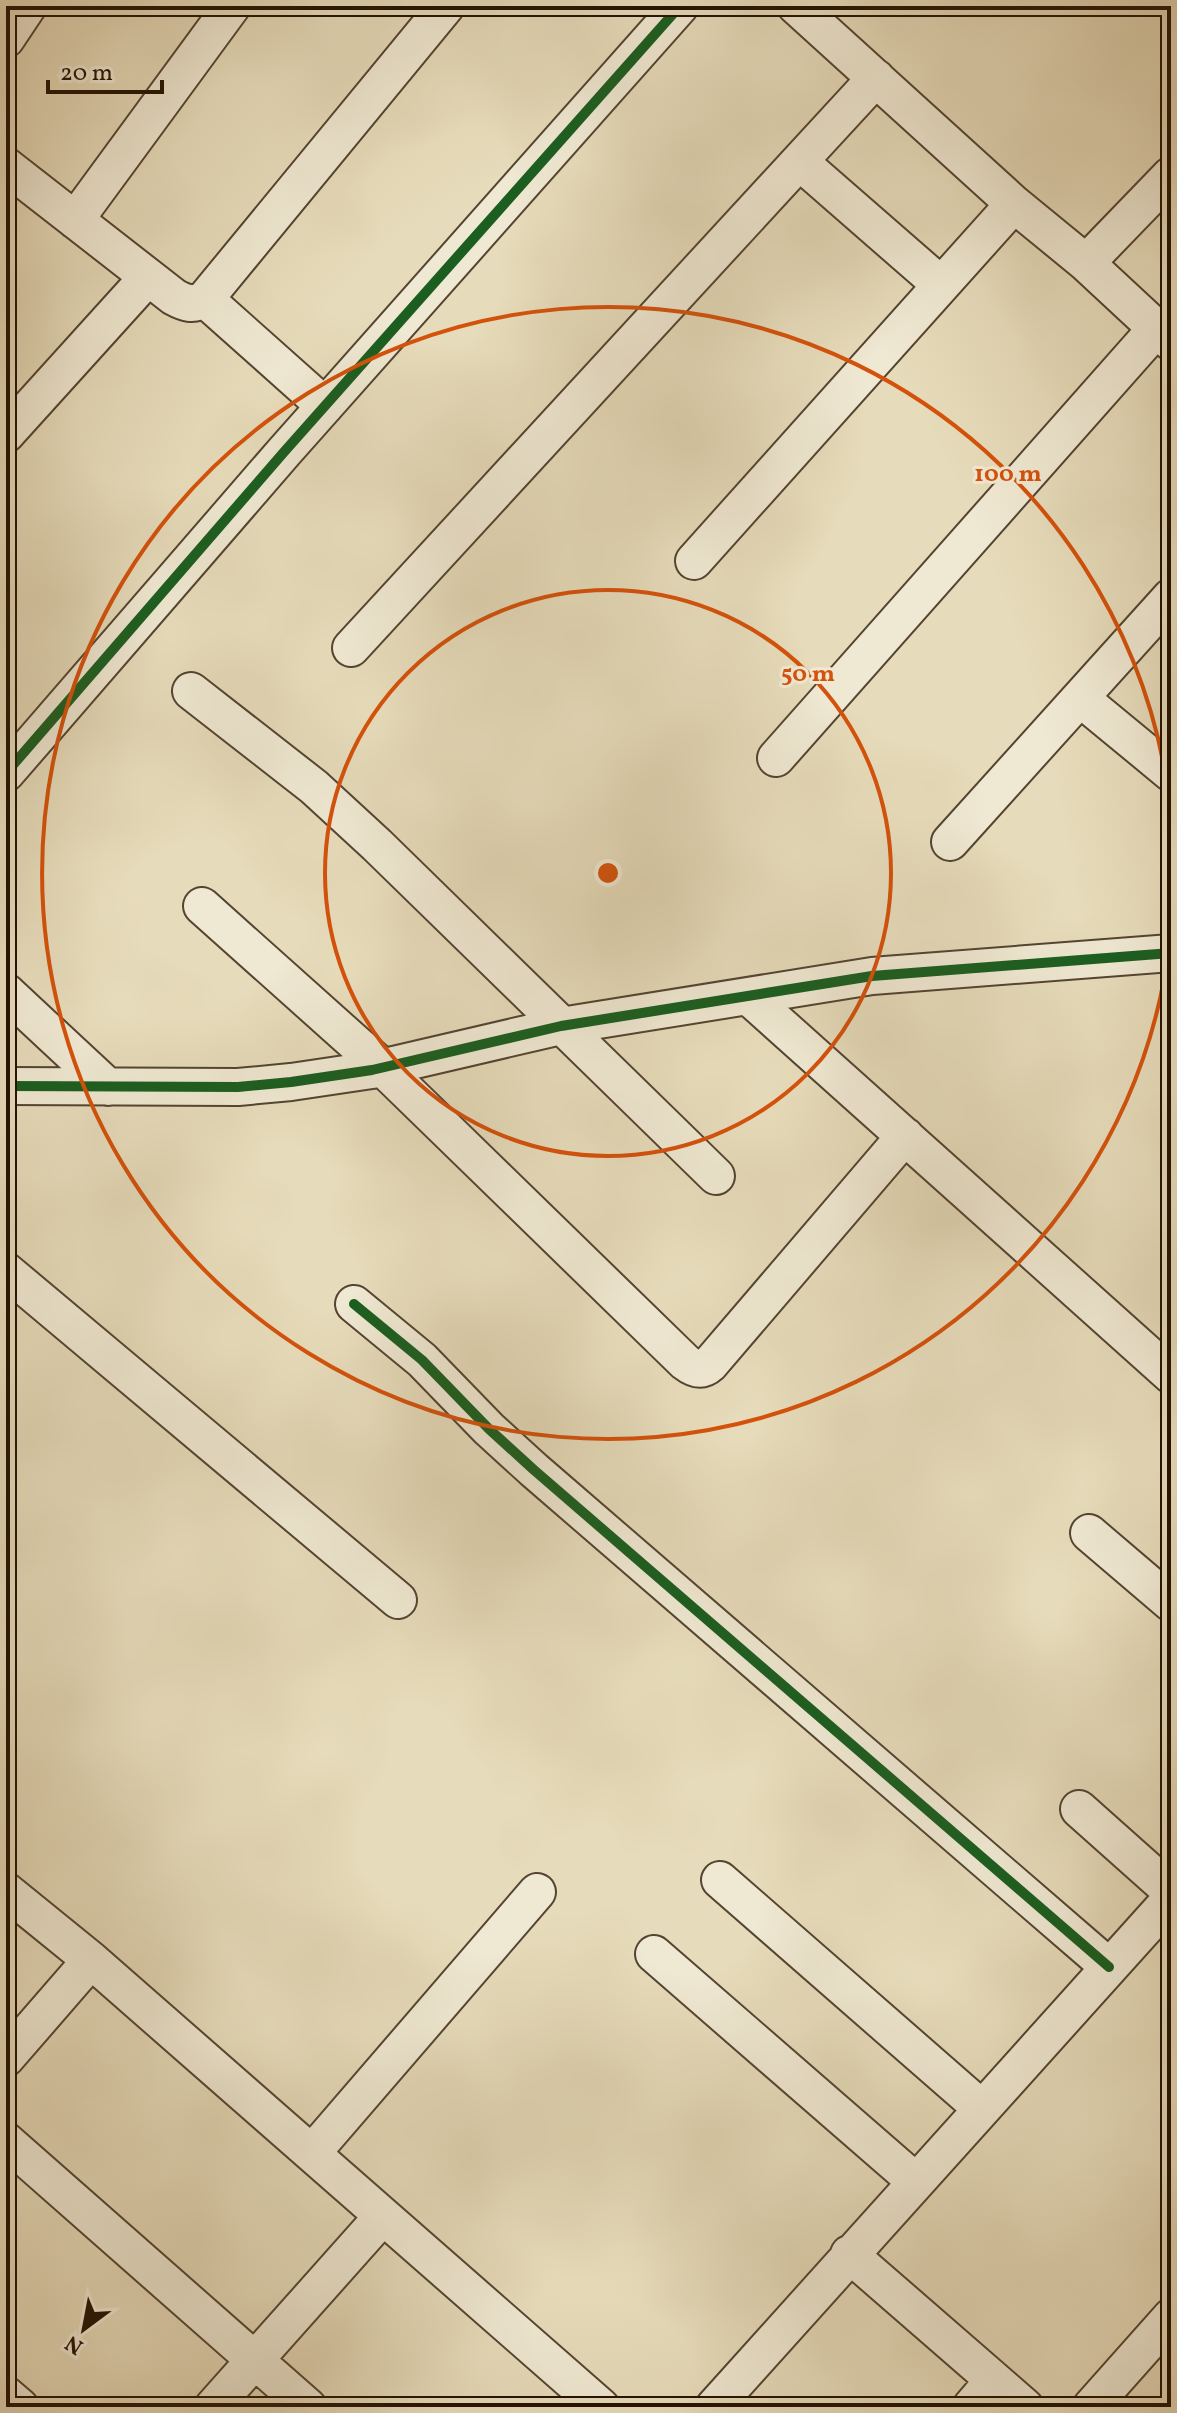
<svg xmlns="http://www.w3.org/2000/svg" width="1177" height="2413" viewBox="0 0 1177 2413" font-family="Vollkorn,serif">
<rect width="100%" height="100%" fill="#e6dbba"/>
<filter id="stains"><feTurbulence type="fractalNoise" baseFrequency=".0025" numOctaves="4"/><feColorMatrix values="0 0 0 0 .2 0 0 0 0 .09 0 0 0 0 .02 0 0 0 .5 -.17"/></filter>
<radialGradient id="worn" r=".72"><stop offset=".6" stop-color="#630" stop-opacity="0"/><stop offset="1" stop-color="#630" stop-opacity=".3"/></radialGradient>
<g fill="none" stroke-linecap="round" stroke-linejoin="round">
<!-- minor casing -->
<g stroke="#544431" stroke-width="40">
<path id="minor" d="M 796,6 L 1014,204 L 1086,263 L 1171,342
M 6,39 L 28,6
M 800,162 L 941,285
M 6,166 L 174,297 C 185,303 193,306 205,299 L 446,6
M 75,220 L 232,6
M 1086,263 L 1171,175
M 205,299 L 325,406
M 6,434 L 148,277
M 694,561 L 1014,204
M 351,648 L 876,78
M 191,691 L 314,787 L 377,845 L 716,1176
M 1080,698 L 1171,773
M 776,758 L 1156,329
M 6,773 L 284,452 L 680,6
M 950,842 L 1171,597
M 202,906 L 382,1067 L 685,1362 C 694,1369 701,1372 710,1364 L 905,1136
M 6,992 L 108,1087
M 748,996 L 1171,1375
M 6,1086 L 238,1087 L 291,1082 L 372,1070 L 561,1026 L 872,976 L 1171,953
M 6,1271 L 398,1600
M 354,1304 L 422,1360 L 489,1429 L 534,1470 L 1109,1967
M 1089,1533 L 1171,1603
M 1079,1809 L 1171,1891
M 720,1880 L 981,2108
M 6,1891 L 91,1960 L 601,2407
M 654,1954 L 915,2181
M 6,2058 L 91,1960
M 6,2141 L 308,2407
M 312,2153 L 537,1892
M 849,2254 L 1025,2407
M 6,2395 L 20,2407
M 213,2407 L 383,2216
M 714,2407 L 1171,1899
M 971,2407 L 994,2380
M 1091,2407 L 1171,2317"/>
</g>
<!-- minor -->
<use href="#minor" stroke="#efe8d2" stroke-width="36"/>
<!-- cycleway casing -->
<g stroke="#efe8d2" stroke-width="15">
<path id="cycleway" d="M 6,773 L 284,452 L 680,6
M 6,1086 L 238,1087 L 291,1082 L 372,1070 L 561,1026 L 872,976 L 1171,953
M 354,1304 L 422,1360 L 489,1429 L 534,1470 L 1109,1967"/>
</g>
<!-- cycleway -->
<use href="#cycleway" stroke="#1b5e20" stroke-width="10"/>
</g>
<!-- distance rings -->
<g fill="none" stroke="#d4520b" stroke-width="4">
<circle cx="608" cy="873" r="283"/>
<path d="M1171 932A566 566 0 1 1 1171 814"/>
</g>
<circle cx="608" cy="873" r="12" fill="#d4520b" stroke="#efe8d2" stroke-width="4"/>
<g font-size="24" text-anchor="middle" font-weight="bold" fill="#d4520b" stroke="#efe8d2" stroke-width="6" stroke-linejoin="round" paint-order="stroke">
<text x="1008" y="481">100 m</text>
<text x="808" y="681">50 m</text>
</g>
<!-- margin -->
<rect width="1177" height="2413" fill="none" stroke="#e6dbba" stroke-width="32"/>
<rect x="8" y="8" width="1161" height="2397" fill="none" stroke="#231203" stroke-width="4"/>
<rect x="16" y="16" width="1145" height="2381" fill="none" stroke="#231203" stroke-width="2"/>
<!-- north arrow -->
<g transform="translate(84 2329) rotate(212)" stroke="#efe8d2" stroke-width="6" paint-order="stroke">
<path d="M0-6L14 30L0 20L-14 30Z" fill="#231203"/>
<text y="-12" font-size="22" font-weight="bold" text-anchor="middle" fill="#231203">N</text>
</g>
<!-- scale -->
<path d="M48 80v12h114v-12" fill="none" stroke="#231203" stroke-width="4"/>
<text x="60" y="80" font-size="24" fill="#231203" stroke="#efe8d2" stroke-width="6" paint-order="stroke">20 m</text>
<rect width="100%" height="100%" filter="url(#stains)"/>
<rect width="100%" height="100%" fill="url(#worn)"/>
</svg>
